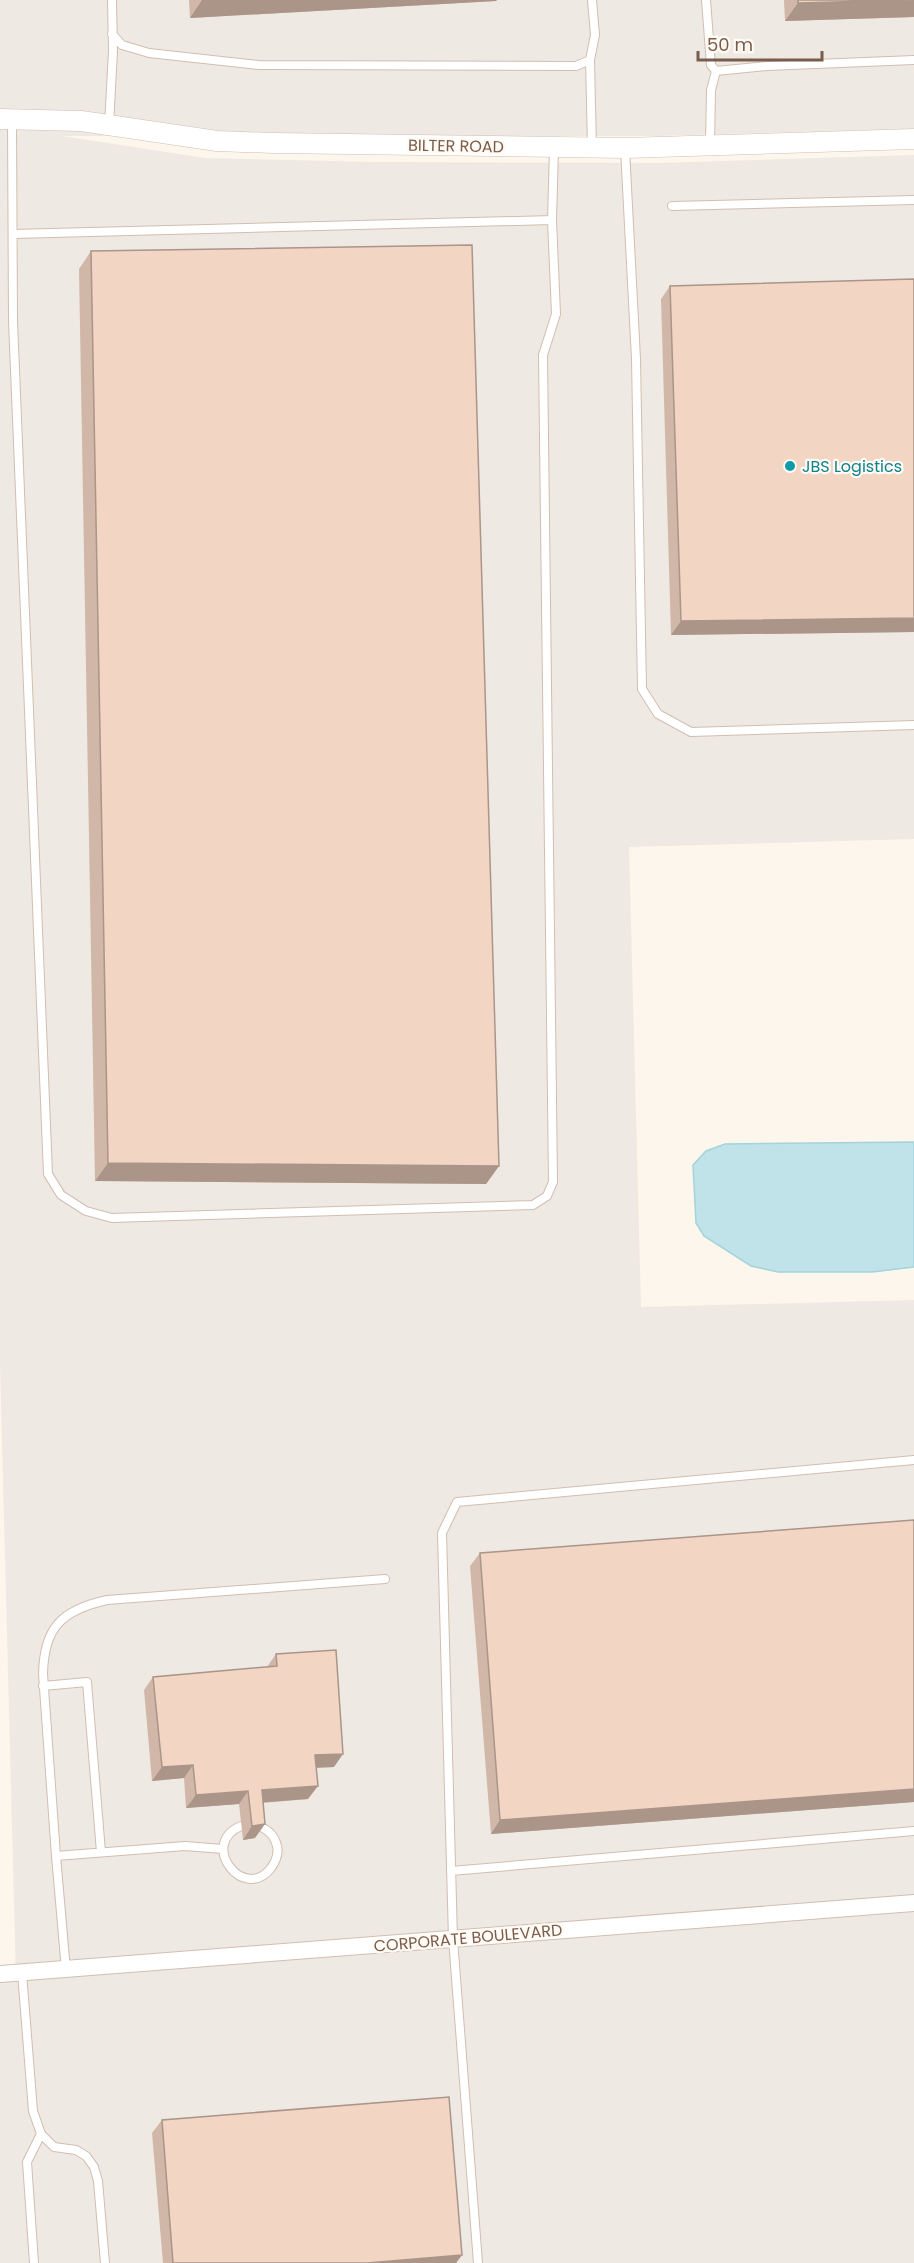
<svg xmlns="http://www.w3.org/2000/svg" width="914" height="2263" viewBox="0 0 914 2263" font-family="Poppins,sans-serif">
<rect width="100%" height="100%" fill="#fdf6ec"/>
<!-- industrial -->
<path fill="#efe9e4" d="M 0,0 L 914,0 L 914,129 L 656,136 L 62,136 L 205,158 L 375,162 L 658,163 L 914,155 L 914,839 L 629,847 L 641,1307 L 914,1300 L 914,2263 L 0,2263 L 0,1982 L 16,1981 L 0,1364 Z"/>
<!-- water -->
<path fill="#bfe3e8" stroke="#a5d3da" stroke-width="1.5" d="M 914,1142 L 914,1267 L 872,1272 L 778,1272 L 751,1266 L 704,1236 L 696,1223 L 693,1165 L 706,1151 L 725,1144 Z"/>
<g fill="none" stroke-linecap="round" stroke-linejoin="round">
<!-- service casing -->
<g stroke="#d1beb0" stroke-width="10">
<path id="service" d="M 592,0 L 595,35 L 590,60 L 592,148
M 706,0 L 711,65 L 716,71
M 112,34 L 122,45 L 149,53 L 259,65 L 576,66 L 590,60
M 716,71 L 767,66 L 914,60
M 12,120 L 13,321 L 48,1174 L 61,1195 L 86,1211 L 112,1218 L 533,1205 L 547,1196 L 553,1182 L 543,355 L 556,314 L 552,220 L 554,148
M 109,125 L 113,51 L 112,0
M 710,145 L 711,90 L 716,71
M 625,149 L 636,359 L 642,689 L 658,714 L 691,732 L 914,725
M 672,206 L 914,200
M 13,234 L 552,220
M 43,1686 L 87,1682 L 101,1852
M 241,1826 C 198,1844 244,1903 271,1868 C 276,1861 279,1854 277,1846 C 274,1833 265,1828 254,1824
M 56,1856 L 43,1674 C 44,1627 62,1610 107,1600 L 385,1579
M 451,1871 L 914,1831
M 66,1970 L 56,1856 L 185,1846 L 223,1849
M 22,1973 L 33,2111 L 41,2134 L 54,2147 L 76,2150 L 86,2156 L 94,2167 L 98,2181 L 105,2263
M 34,2263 L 27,2162 L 41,2134
M 478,2263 L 453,1939 L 442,1533 L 457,1502 L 914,1460"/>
</g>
<!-- minor casing -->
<g stroke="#d1beb0" stroke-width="18">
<path id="minor" d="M 0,1974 L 914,1903"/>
</g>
<!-- tertiary casing -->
<g stroke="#d1beb0" stroke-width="21">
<path id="tertiary" d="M 0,119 L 81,121 L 217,141 L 273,143 L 625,148 L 914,139"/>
</g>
<!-- service -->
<use href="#service" stroke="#fff" stroke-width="8"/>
<!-- minor -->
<use href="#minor" stroke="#fff" stroke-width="16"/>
<!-- tertiary -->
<use href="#tertiary" stroke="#fff" stroke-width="20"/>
</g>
<!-- wall -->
<path fill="#d1b7a8" d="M 189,0 L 497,0 L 496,1 L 190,18 Z
M 784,0 L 914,0 L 914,17 L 785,21 Z
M 91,251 L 499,1166 L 486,1184 L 95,1181 L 79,269 Z
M 914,279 L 914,632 L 671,635 L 661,299 L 670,286 Z
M 914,1520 L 914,1802 L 491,1834 L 470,1566 L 480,1553 Z
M 276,1654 L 334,1767 L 316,1768 L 308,1799 L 263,1803 L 255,1838 L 243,1840 L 239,1804 L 186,1808 L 184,1778 L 152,1781 L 144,1690 L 153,1677 L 267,1667 Z
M 162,2120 L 462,2255 L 456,2263 L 163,2263 L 152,2133 Z"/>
<!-- shaded-wall -->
<path fill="#aa9588" d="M 202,0 L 497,0 L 496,1 L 190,18 Z
M 914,0 L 914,17 L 785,21 L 798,3 Z
M 914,618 L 914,632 L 671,635 L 681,621 Z
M 108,1163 L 499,1166 L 486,1184 L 95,1181 Z
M 343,1754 L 334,1767 L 305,1768 L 315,1755 Z
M 193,1765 L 184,1778 L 152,1781 L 162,1767 Z
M 318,1786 L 308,1799 L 253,1803 L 262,1790 Z
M 914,1789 L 914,1802 L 491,1834 L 500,1820 Z
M 248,1791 L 239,1804 L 186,1808 L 196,1795 Z
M 265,1824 L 255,1838 L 243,1840 L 252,1826 Z
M 462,2255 L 456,2263 L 367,2263 Z"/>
<!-- building -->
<path fill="#f3d5c3" stroke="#aa9588" stroke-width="1.5" d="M 798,0 L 907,0 L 798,3 Z
M 472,245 L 499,1166 L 108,1163 L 91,251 Z
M 914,279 L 914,618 L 681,621 L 670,286 Z
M 914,1520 L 914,1789 L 500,1820 L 480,1553 Z
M 336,1650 L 343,1754 L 315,1755 L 318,1786 L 262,1790 L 265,1824 L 252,1826 L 248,1791 L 196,1795 L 193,1765 L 162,1767 L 153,1677 L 277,1666 L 276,1654 Z
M 449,2097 L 462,2255 L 367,2263 L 173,2263 L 162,2120 Z"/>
<!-- markers -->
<circle fill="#0f9aa8" stroke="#fffaf3" stroke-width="2" cx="790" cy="466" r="6"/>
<g text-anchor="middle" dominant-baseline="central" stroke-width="4.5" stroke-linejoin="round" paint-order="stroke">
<!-- street labels -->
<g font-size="16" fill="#7a5c4d" stroke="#fffaf3">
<text transform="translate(456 146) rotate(1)">BILTER ROAD</text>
<text transform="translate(468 1938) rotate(-5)">CORPORATE BOULEVARD</text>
</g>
<!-- culture labels -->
<g font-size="16" fill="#0d838f" stroke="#fffaf3" text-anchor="start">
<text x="802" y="466">JBS Logistics</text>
</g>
</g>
<!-- scale -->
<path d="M698 51v9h124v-9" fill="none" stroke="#7a5c4d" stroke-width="3"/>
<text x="707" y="51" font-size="18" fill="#7a5c4d" stroke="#fffaf3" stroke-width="4.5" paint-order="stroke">50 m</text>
</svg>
